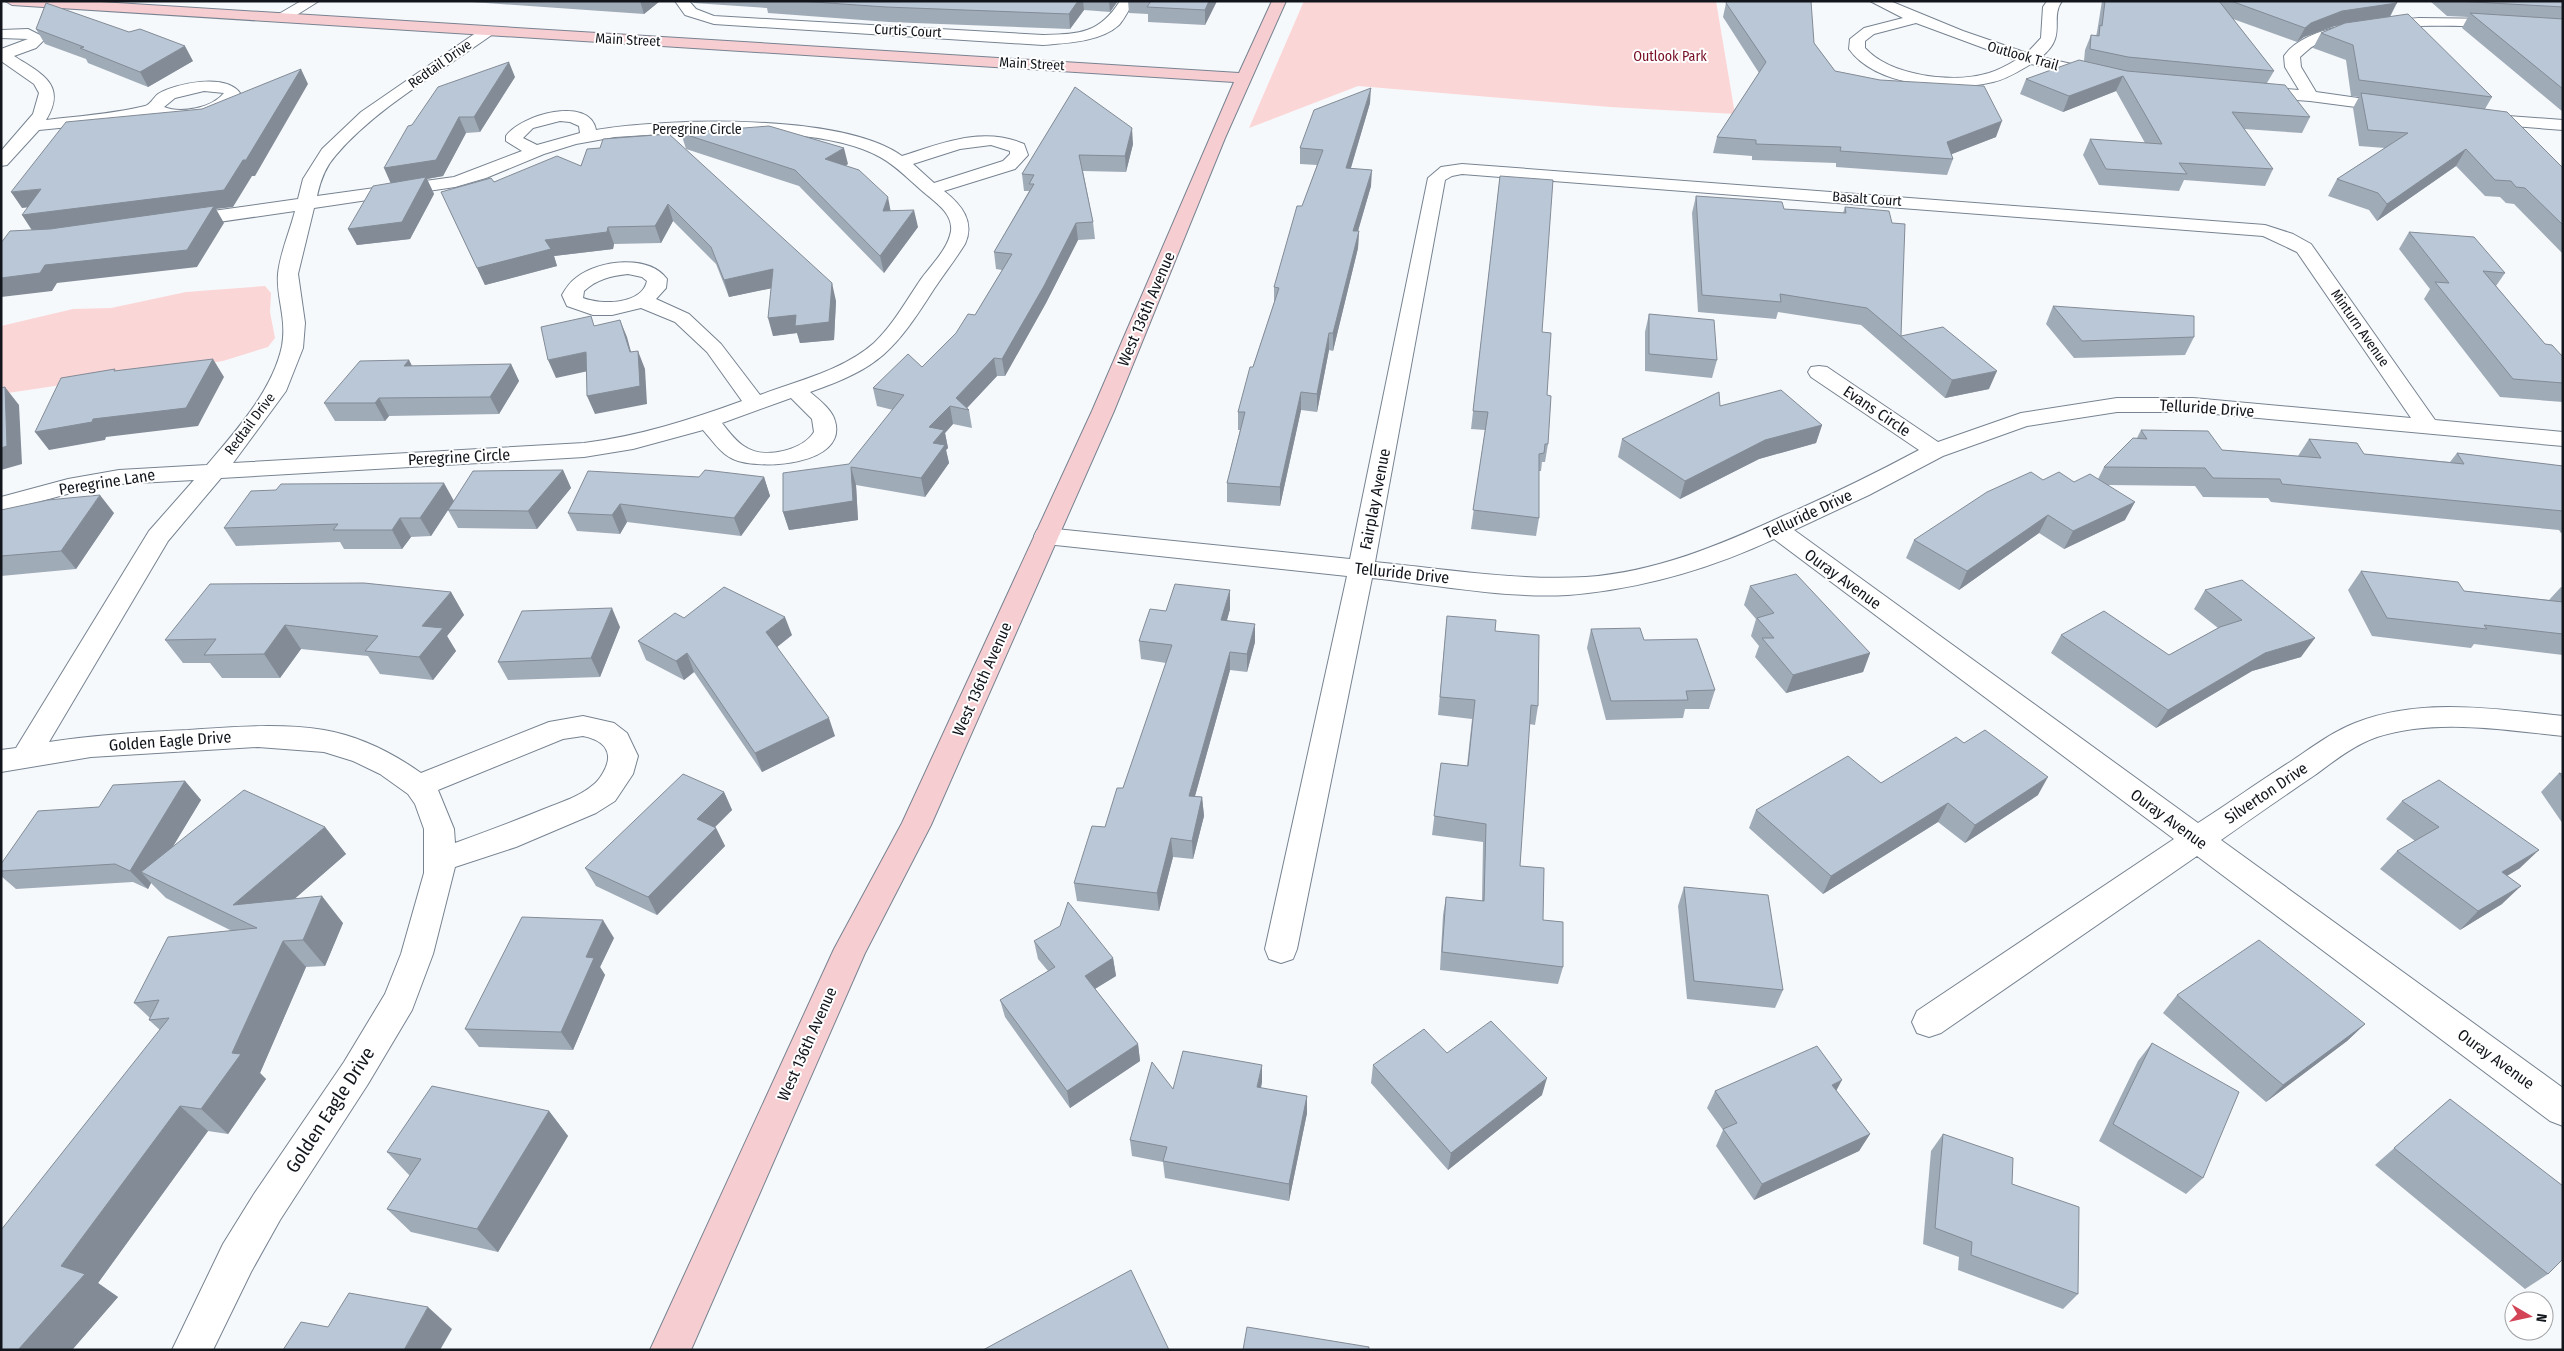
<svg xmlns="http://www.w3.org/2000/svg" width="2564" height="1351" viewBox="0 0 2564 1351" font-family="'Fira Sans Condensed',sans-serif">
<rect width="100%" height="100%" fill="#f6f9fc"/>
<!-- green -->
<path fill="#fbd6d7" d="M 1304,1 L 1716,1 L 1735,114 L 1610,107 L 1358,86 L 1249,128 Z
M 265,286 L 271,293 L 270,312 L 275,338 L 268,347 L 223,361 L 1,394 L 1,326 L 73,309 L 111,308 L 186,292 Z"/>
<g fill="none" stroke-linecap="round" stroke-linejoin="round">
<!-- street casing -->
<g stroke="#778391" stroke-width="2">
<path id="street" d="M 301,1 L 319,1 L 287,21 L 277,21 L 275,18 L 277,15 Z
M 675,1 L 689,1 L 696,9 L 714,16 L 1043,35 C 1079,34 1099,34 1120,1 L 1134,1 C 1129,9 1125,18 1119,25 C 1100,42 1067,43 1043,45 L 714,24 L 685,15 Z
M 1870,1 L 1890,1 L 1963,31 L 2027,53 L 2041,38 L 2043,7 L 2047,1 L 2062,1 C 2049,19 2068,36 2041,57 L 2102,71 L 2104,74 L 2096,79 L 2031,64 C 2019,71 2007,79 1993,82 C 1951,92 1876,87 1849,49 L 1850,39 L 1864,28 L 1903,18 ZM 1916,23 L 2016,60 C 2008,65 1998,70 1989,73 C 1953,84 1890,76 1865,48 L 1865,41 L 1874,34 Z
M 2419,18 L 2503,19 L 2563,24 L 2563,32 C 2506,27 2362,16 2315,45 C 2309,48 2305,53 2300,57 L 2301,67 L 2316,92 L 2400,104 L 2402,107 L 2394,112 L 2310,101 L 2255,97 L 2247,92 L 2255,87 L 2299,90 L 2285,67 L 2284,56 C 2308,22 2381,21 2419,18 Z
M 488,27 L 493,28 L 495,31 L 493,34 C 443,70 376,108 336,155 C 325,167 320,182 317,196 L 454,177 L 522,151 L 506,141 L 506,136 C 520,115 590,95 596,130 C 669,118 842,113 902,156 C 942,143 983,126 1024,144 L 1028,155 L 1015,169 L 944,191 C 962,205 975,222 965,244 C 955,260 944,274 934,289 C 895,350 880,368 810,392 C 818,399 832,409 835,421 C 848,465 759,471 733,459 C 721,454 712,440 703,430 L 633,449 L 584,457 L 221,478 L 168,541 L 49,742 C 95,735 141,732 188,730 C 233,727 280,723 324,730 C 359,736 393,753 421,773 L 549,722 L 583,716 L 614,723 L 627,733 L 638,756 L 633,774 L 615,801 L 596,813 L 516,847 L 455,867 L 433,954 L 412,1010 L 368,1084 L 280,1220 L 251,1272 L 213,1350 L 172,1350 L 223,1244 L 254,1194 L 344,1062 L 385,994 L 401,954 L 424,873 L 424,829 L 415,804 L 408,794 L 380,774 L 353,761 L 324,752 L 258,747 L 91,757 L 1,772 L 1,750 L 16,748 L 149,531 L 194,480 L 119,484 L 71,493 L 1,512 L 1,497 L 68,479 L 119,470 L 207,465 C 235,432 273,390 282,346 C 287,317 276,298 278,274 C 280,253 290,231 295,211 L 184,227 L 177,225 L 175,221 L 177,217 L 184,215 L 298,199 L 303,179 L 322,149 L 361,112 L 483,28 ZM 560,121 L 570,122 L 579,126 L 580,133 L 537,145 L 523,138 L 533,128 ZM 678,133 C 737,132 829,129 880,157 C 897,166 911,182 927,195 C 938,204 953,215 951,231 C 948,250 929,267 919,282 C 905,303 892,326 874,343 C 842,371 799,380 760,395 L 721,344 L 689,314 L 656,299 L 666,288 L 667,279 C 649,254 599,260 577,277 C 570,282 566,288 562,295 L 567,306 L 593,315 L 612,315 L 641,308 L 675,322 L 707,352 L 742,401 C 690,420 639,436 584,443 L 233,463 L 286,391 L 303,348 L 305,323 L 298,274 L 314,208 L 455,187 L 486,178 L 544,154 L 576,144 L 615,137 ZM 991,145 L 1010,151 L 1010,154 L 1003,161 L 934,183 L 913,164 L 960,149 ZM 628,274 L 642,277 L 647,281 C 642,305 601,305 583,298 L 584,291 C 597,279 611,276 628,274 ZM 791,398 L 812,419 L 814,432 C 803,450 766,459 747,448 C 737,443 729,432 722,423 ZM 583,736 C 593,738 607,743 608,756 C 609,765 600,780 593,785 C 579,797 561,802 544,809 C 515,821 485,832 455,843 L 454,829 L 438,790 L 563,739 Z
M 28,29 L 46,38 L 36,48 L 14,56 C 40,73 68,84 46,120 C 79,116 112,114 145,106 C 150,105 153,98 158,94 C 176,83 226,73 240,93 L 233,103 L 224,109 L 196,118 L 172,119 L 153,114 L 119,122 L 39,130 L 7,165 L 1,166 L 1,151 L 33,114 L 39,93 L 34,84 L 1,61 L 1,49 L 28,39 L 1,38 L 1,30 ZM 204,91 L 224,93 C 212,108 181,114 164,107 L 175,98 Z
M 2481,114 L 2563,120 L 2563,130 L 2475,123 L 2473,119 Z
M 1462,164 L 2265,225 L 2293,234 L 2311,244 L 2435,420 L 2563,432 L 2563,446 L 2193,412 L 2117,412 L 2027,426 L 1943,456 L 1869,495 L 1794,530 L 2198,823 C 2229,803 2259,782 2290,762 C 2311,748 2332,732 2355,723 C 2421,697 2494,709 2563,716 L 2563,736 C 2503,730 2436,718 2377,737 C 2354,745 2334,761 2315,775 C 2284,796 2252,818 2221,840 L 2563,1088 L 2563,1126 L 2550,1121 L 2197,856 L 1941,1033 L 1929,1037 L 1917,1033 L 1912,1022 L 1917,1011 L 2174,839 L 1774,539 C 1714,567 1654,585 1588,593 C 1521,602 1439,585 1372,578 L 1297,949 L 1293,959 L 1281,963 L 1269,959 L 1265,949 L 1347,576 L 1046,544 L 1037,542 L 1034,536 L 1037,530 L 1046,528 L 1350,559 L 1428,178 L 1441,167 ZM 1462,174 L 2263,236 L 2297,252 L 2411,418 L 2193,398 L 2117,398 L 2021,413 L 1938,442 L 1827,367 L 1819,366 L 1811,367 L 1808,372 L 1811,377 L 1919,450 C 1874,474 1829,496 1783,516 C 1720,545 1656,572 1586,577 C 1516,581 1445,569 1375,562 L 1445,180 L 1452,176 Z"/>
</g>
<!-- secondary casing -->
<g stroke="#778391" stroke-width="2">
<path id="secondary" d="M 5,1 L 85,1 L 1239,73 L 1272,1 L 1286,1 L 1225,138 L 1114,411 L 931,825 L 865,953 L 691,1350 L 650,1350 L 834,949 L 902,823 L 1092,411 L 1234,82 L 12,5 Z"/>
</g>
<!-- street -->
<use href="#street" fill="#fff" fill-rule="evenodd"/>
<!-- secondary -->
<use href="#secondary" fill="#f6cdd1" fill-rule="evenodd"/>
</g>
<!-- wall -->
<path fill="#a0abb8" d="M 458,1 L 660,1 L 644,14 Z
M 691,1 L 1118,1 L 1110,12 L 1084,10 L 1070,29 L 889,22 L 768,13 L 767,8 L 694,3 Z
M 1128,1 L 1217,1 L 1205,25 L 1148,22 L 1148,14 L 1129,13 Z
M 2102,1 L 2398,1 L 2390,17 L 2492,97 L 2485,109 L 2563,168 L 2563,254 L 2514,204 L 2506,203 L 2500,197 L 2485,196 L 2456,166 L 2377,221 L 2369,210 L 2328,196 L 2337,179 L 2385,148 L 2359,146 L 2353,108 L 2359,97 L 2351,96 L 2346,60 L 2313,48 L 2321,33 L 2340,25 L 2335,26 L 2304,37 L 2297,42 L 2233,19 L 2274,71 L 2267,83 L 2310,117 L 2302,133 L 2244,129 L 2273,169 L 2265,186 L 2184,180 L 2179,191 L 2099,185 L 2083,155 L 2090,139 L 2145,143 L 2116,91 L 2063,112 L 2020,94 L 2026,79 L 2084,61 L 2085,50 L 2091,35 L 2096,36 L 2097,32 Z
M 2430,1 L 2563,1 L 2563,112 L 2462,28 L 2468,17 L 2447,16 Z
M 1726,3 L 1814,43 L 1835,71 L 1996,137 L 1951,154 L 1953,159 L 1947,175 L 1836,167 L 1836,163 L 1752,160 L 1752,156 L 1713,153 L 1717,137 L 1759,73 L 1723,17 Z
M 36,29 L 193,61 L 148,87 L 88,63 L 86,59 L 45,44 Z
M 515,77 L 480,132 L 466,133 L 443,176 L 427,179 L 434,194 L 410,239 L 357,245 L 348,229 L 391,183 L 412,125 Z
M 1075,87 L 1133,144 L 1126,172 L 1083,171 L 1093,222 L 1095,239 L 1078,240 L 1046,303 L 1005,376 L 997,376 L 967,408 L 969,410 L 972,428 L 953,424 L 945,433 L 948,448 L 946,450 L 949,463 L 925,497 L 856,485 L 858,520 L 789,530 L 783,512 L 849,464 L 893,410 L 877,406 L 873,388 L 922,367 L 975,315 L 1002,270 L 996,269 L 994,252 L 1029,191 L 1024,191 L 1022,174 Z
M 1370,103 L 1351,168 L 1371,186 L 1358,231 L 1359,231 L 1358,248 L 1333,351 L 1329,350 L 1317,412 L 1301,410 L 1280,506 L 1227,502 L 1227,483 L 1240,430 L 1238,430 L 1238,412 L 1274,303 L 1274,287 L 1317,165 L 1300,164 L 1300,148 Z
M 681,133 L 848,164 L 846,165 L 891,211 L 918,227 L 884,273 L 799,186 L 686,149 Z
M 587,149 L 836,301 L 834,340 L 800,343 L 797,333 L 773,336 L 771,288 L 729,297 L 716,264 L 673,221 L 661,243 L 614,244 L 613,249 L 554,256 L 557,266 L 485,285 L 441,192 L 581,166 Z
M 1500,176 L 1542,332 L 1547,395 L 1548,444 L 1545,462 L 1542,462 L 1541,471 L 1539,471 L 1539,518 L 1536,536 L 1471,529 L 1485,430 L 1471,429 Z
M 1696,196 L 1784,209 L 1843,213 L 1845,207 L 1901,336 L 1989,389 L 1945,398 L 1861,325 L 1778,312 L 1776,319 L 1698,312 L 1692,213 Z
M 2409,232 L 2505,273 L 2496,286 L 2545,344 L 2563,357 L 2563,402 L 2500,397 L 2424,299 L 2430,289 L 2399,249 Z
M 2053,306 L 2194,337 L 2185,355 L 2074,358 L 2046,324 Z
M 1649,314 L 1717,360 L 1712,378 L 1645,371 L 1645,332 Z
M 409,360 L 412,366 L 511,364 L 519,381 L 499,414 L 389,416 L 385,421 L 335,421 L 324,403 Z
M 1720,406 L 1822,425 L 1816,443 L 1759,459 L 1680,499 L 1618,457 L 1622,439 Z
M 2141,430 L 2222,450 L 2298,456 L 2309,439 L 2364,454 L 2450,462 L 2457,453 L 2563,466 L 2563,533 L 2561,533 L 2559,530 L 2271,502 L 2268,498 L 2203,497 L 2195,486 L 2108,485 L 2125,520 L 2064,549 L 2039,533 L 1959,590 L 1906,558 L 1914,540 L 2043,480 L 2074,482 L 2098,479 L 2104,467 L 2137,438 Z
M 563,470 L 571,488 L 537,529 L 458,528 L 448,510 Z
M 699,477 L 764,477 L 770,496 L 741,536 L 627,522 L 620,534 L 577,531 L 568,513 Z
M 454,501 L 431,536 L 411,537 L 402,549 L 344,549 L 340,542 L 236,546 L 224,528 Z
M 1,510 L 114,513 L 76,569 L 1,576 Z
M 2361,571 L 2464,591 L 2549,600 L 2561,587 L 2563,587 L 2563,655 L 2474,644 L 2471,648 L 2372,636 L 2348,590 Z
M 1750,586 L 1870,653 L 1863,672 L 1786,693 L 1755,657 L 1759,646 L 1751,636 L 1756,619 L 1744,605 Z
M 2205,590 L 2301,657 L 2252,671 L 2156,728 L 2051,653 L 2061,635 L 2169,655 L 2218,628 L 2194,609 Z
M 451,592 L 464,615 L 447,636 L 456,651 L 433,680 L 380,674 L 368,656 L 301,649 L 280,678 L 222,678 L 210,663 L 183,663 L 165,640 Z
M 1230,609 L 1227,620 L 1255,642 L 1247,672 L 1230,670 L 1195,796 L 1202,797 L 1204,816 L 1193,859 L 1173,857 L 1159,911 L 1077,901 L 1074,883 L 1105,827 L 1123,788 L 1166,663 L 1141,659 L 1139,641 L 1166,611 Z
M 1447,616 L 1495,631 L 1538,706 L 1535,725 L 1529,724 L 1520,866 L 1563,967 L 1558,984 L 1440,970 L 1443,915 L 1446,897 L 1482,901 L 1483,842 L 1432,835 L 1441,763 L 1467,766 L 1472,719 L 1438,715 Z
M 684,618 L 792,635 L 777,647 L 835,736 L 762,772 L 694,672 L 684,680 L 646,660 L 638,641 Z
M 620,627 L 600,677 L 508,680 L 498,662 Z
M 1591,629 L 1644,640 L 1715,690 L 1709,709 L 1685,709 L 1683,718 L 1606,720 L 1587,648 Z
M 1964,743 L 2038,795 L 1965,843 L 1938,822 L 1823,894 L 1749,828 L 1756,810 L 1881,783 Z
M 2559,773 L 2563,774 L 2563,824 L 2541,792 Z
M 185,781 L 201,800 L 173,846 L 325,827 L 346,854 L 294,899 L 343,923 L 325,966 L 306,967 L 260,1073 L 266,1079 L 228,1134 L 208,1131 L 98,1283 L 118,1297 L 72,1350 L 1,1350 L 160,1030 L 149,1020 L 150,1018 L 134,1003 L 232,931 L 166,898 L 151,883 L 148,889 L 133,882 L 16,889 L 1,876 L 1,864 L 99,807 Z
M 724,792 L 732,810 L 715,827 L 716,828 L 725,846 L 657,915 L 596,886 L 585,868 Z
M 2402,801 L 2520,868 L 2507,876 L 2502,904 L 2460,930 L 2380,869 L 2397,851 L 2415,841 L 2386,819 Z
M 1684,887 L 1783,990 L 1775,1008 L 1687,999 L 1678,906 Z
M 614,938 L 600,967 L 605,975 L 573,1050 L 479,1047 L 465,1029 Z
M 1034,941 L 1113,958 L 1116,976 L 1095,989 L 1138,1044 L 1140,1061 L 1070,1108 L 1005,1017 L 1000,1000 L 1048,971 L 1038,959 Z
M 2177,995 L 2365,1024 L 2347,1041 L 2266,1102 L 2163,1013 Z
M 2152,1043 L 2203,1178 L 2186,1194 L 2099,1141 L 2138,1061 Z
M 1447,1053 L 1542,1095 L 1448,1170 L 1371,1083 L 1373,1065 Z
M 1262,1082 L 1261,1088 L 1307,1096 L 1307,1113 L 1289,1201 L 1165,1178 L 1163,1162 L 1132,1156 L 1130,1140 L 1173,1089 Z
M 1836,1090 L 1870,1134 L 1859,1151 L 1754,1200 L 1716,1146 L 1723,1130 L 1707,1108 L 1715,1091 Z
M 2450,1099 L 2548,1274 L 2525,1289 L 2375,1165 Z
M 549,1111 L 568,1136 L 498,1252 L 411,1232 L 387,1209 L 410,1176 L 387,1152 Z
M 1943,1134 L 2012,1184 L 2078,1294 L 2063,1309 L 1958,1270 L 1959,1257 L 1923,1244 L 1931,1151 Z"/>
<!-- shaded-wall -->
<path fill="#828b96" d="M 640,1 L 660,1 L 644,14 Z
M 1078,1 L 1083,1 L 1084,10 L 1070,29 L 1069,14 Z
M 1109,1 L 1118,1 L 1110,12 Z
M 1209,1 L 1217,1 L 1205,25 L 1205,10 Z
M 2393,1 L 2398,1 L 2396,4 L 2389,18 L 2335,26 L 2304,37 L 2297,42 L 2305,28 L 2311,23 L 2342,11 Z
M 185,46 L 193,61 L 148,87 L 140,72 Z
M 509,62 L 515,77 L 480,132 L 474,117 Z
M 301,69 L 308,84 L 255,176 L 252,176 L 233,207 L 216,209 L 224,223 L 197,267 L 57,283 L 52,291 L 1,297 L 1,278 L 45,265 L 33,232 L 22,215 Z
M 2123,76 L 2116,91 L 2063,112 L 2069,96 Z
M 1371,88 L 1370,103 L 1346,184 L 1346,168 Z
M 459,117 L 466,133 L 443,176 L 427,179 L 434,194 L 410,239 L 357,245 L 348,229 L 391,184 L 384,168 Z
M 2002,121 L 1996,137 L 1942,158 L 1947,142 Z
M 1132,128 L 1133,144 L 1126,172 L 1125,156 Z
M 844,148 L 848,164 L 829,175 L 825,159 Z
M 2466,149 L 2456,166 L 2377,221 L 2387,204 Z
M 1372,170 L 1371,186 L 1353,248 L 1353,231 Z
M 41,189 L 51,205 L 22,208 L 11,192 Z
M 888,197 L 891,213 L 883,211 Z
M 668,204 L 673,221 L 661,243 L 655,226 Z
M 914,210 L 918,227 L 884,273 L 880,256 Z
M 1076,223 L 1078,240 L 1046,303 L 1005,376 L 1002,359 Z
M 608,227 L 614,244 L 613,249 L 554,256 L 557,266 L 485,285 L 477,268 L 545,240 Z
M 1359,231 L 1358,248 L 1333,351 L 1333,333 Z
M 773,269 L 778,287 L 729,297 L 724,280 Z
M 832,283 L 836,301 L 834,340 L 800,343 L 797,333 L 773,336 L 768,318 Z
M 620,320 L 627,337 L 636,370 L 630,352 Z
M 1329,333 L 1329,350 L 1317,412 L 1317,394 Z
M 638,351 L 645,369 L 647,404 L 595,414 L 587,396 Z
M 586,352 L 593,370 L 556,378 L 548,360 Z
M 994,358 L 997,376 L 966,409 L 956,398 Z
M 213,359 L 224,377 L 198,426 L 106,437 L 105,440 L 49,450 L 35,432 L 93,419 Z
M 409,360 L 418,378 L 404,366 Z
M 511,364 L 519,381 L 499,414 L 490,397 Z
M 1997,371 L 1989,389 L 1945,398 L 1952,380 Z
M 5,387 L 19,405 L 22,464 L 1,470 L 1,448 Z
M 1301,392 L 1301,410 L 1280,506 L 1280,487 Z
M 379,398 L 389,416 L 385,421 L 375,403 Z
M 950,406 L 953,424 L 945,433 L 948,448 L 946,450 L 949,463 L 925,497 L 921,478 L 929,427 Z
M 1822,425 L 1816,443 L 1759,459 L 1680,499 L 1685,481 L 1765,440 Z
M 851,467 L 856,485 L 858,520 L 789,530 L 783,512 Z
M 563,470 L 571,488 L 537,529 L 528,511 Z
M 764,477 L 770,496 L 741,536 L 734,518 Z
M 444,483 L 454,501 L 431,536 L 420,518 Z
M 100,495 L 114,513 L 76,569 L 61,551 Z
M 2135,502 L 2125,520 L 2064,549 L 2073,531 Z
M 620,504 L 627,522 L 620,534 L 612,515 Z
M 2048,515 L 2039,533 L 1959,590 L 1967,571 Z
M 400,518 L 411,537 L 402,549 L 392,530 Z
M 1230,590 L 1230,609 L 1222,638 L 1221,620 Z
M 451,592 L 464,615 L 447,636 L 456,651 L 433,680 L 419,657 L 422,626 Z
M 612,608 L 620,627 L 600,677 L 591,658 Z
M 785,617 L 792,635 L 772,651 L 766,632 Z
M 1255,624 L 1255,642 L 1247,672 L 1247,654 Z
M 285,625 L 301,649 L 280,678 L 264,654 Z
M 2315,638 L 2301,657 L 2252,671 L 2156,728 L 2168,710 L 2265,653 Z
M 1230,652 L 1230,670 L 1190,814 L 1189,796 Z
M 687,653 L 694,672 L 684,680 L 676,661 Z
M 1870,653 L 1863,672 L 1786,693 L 1793,675 Z
M 829,718 L 835,736 L 762,772 L 755,753 Z
M 2048,777 L 2038,795 L 1965,843 L 1975,825 Z
M 185,781 L 201,800 L 154,878 L 141,872 L 151,883 L 148,889 L 130,871 Z
M 724,792 L 732,810 L 705,837 L 697,819 Z
M 1202,797 L 1204,816 L 1193,859 L 1192,841 Z
M 1948,803 L 1938,822 L 1823,894 L 1831,876 Z
M 325,827 L 346,854 L 259,930 L 233,905 Z
M 716,828 L 725,846 L 657,915 L 648,897 Z
M 1171,838 L 1173,857 L 1159,911 L 1157,893 Z
M 2539,850 L 2520,868 L 2483,890 L 2502,872 Z
M 2521,886 L 2502,904 L 2460,930 L 2478,911 Z
M 322,896 L 343,923 L 325,966 L 303,940 Z
M 603,920 L 614,938 L 600,967 L 605,975 L 573,1050 L 561,1032 L 586,957 Z
M 283,941 L 306,967 L 260,1073 L 266,1079 L 228,1134 L 201,1109 L 232,1053 Z
M 1113,958 L 1116,976 L 1088,993 L 1085,976 Z
M 2365,1024 L 2347,1041 L 2266,1102 L 2283,1085 Z
M 1138,1044 L 1140,1061 L 1070,1108 L 1067,1091 Z
M 1262,1065 L 1262,1082 L 1257,1104 L 1257,1087 Z
M 1547,1078 L 1542,1095 L 1448,1170 L 1451,1153 Z
M 1842,1080 L 1833,1097 L 1832,1085 Z
M 1307,1096 L 1307,1113 L 1289,1201 L 1289,1184 Z
M 180,1106 L 208,1131 L 98,1283 L 118,1297 L 72,1350 L 18,1350 L 61,1266 Z
M 549,1111 L 568,1136 L 498,1252 L 477,1229 Z
M 1870,1134 L 1859,1151 L 1754,1200 L 1762,1184 Z
M 428,1307 L 452,1329 L 440,1350 L 404,1350 Z"/>
<!-- building -->
<path fill="#bac7d6" stroke="#828b96" d="M 799,1 L 1078,1 L 1069,14 L 886,7 Z
M 1151,1 L 1209,1 L 1205,10 L 1147,7 Z
M 1727,1 L 1811,1 L 1814,43 L 1835,71 L 1880,80 L 1984,86 L 2002,121 L 1947,142 L 1953,159 L 1840,151 L 1841,147 L 1756,144 L 1756,140 L 1717,137 L 1766,62 L 1726,3 Z
M 2105,1 L 2219,1 L 2274,71 L 2128,57 L 2090,49 L 2091,35 L 2099,36 L 2100,25 L 2102,26 Z
M 2231,1 L 2395,1 L 2397,3 L 2342,11 L 2311,23 L 2305,28 Z
M 2455,1 L 2563,1 L 2563,7 Z
M 46,3 L 129,32 L 140,29 L 185,46 L 140,72 L 80,48 L 84,47 L 36,29 Z
M 2470,13 L 2563,19 L 2563,89 Z
M 2408,14 L 2492,97 L 2359,80 L 2353,45 L 2321,33 L 2345,23 Z
M 2079,60 L 2127,71 L 2285,85 L 2310,117 L 2232,112 L 2273,169 L 2179,163 L 2187,174 L 2106,169 L 2090,139 L 2162,144 L 2123,76 L 2069,96 L 2026,79 Z
M 509,62 L 474,117 L 459,117 L 436,160 L 384,168 L 408,126 L 412,125 L 438,87 Z
M 301,69 L 246,160 L 243,160 L 224,190 L 22,215 L 41,189 L 11,192 L 66,122 L 202,109 Z
M 1075,87 L 1132,128 L 1125,156 L 1079,155 L 1093,222 L 1076,223 L 1044,286 L 1002,359 L 994,358 L 956,398 L 969,410 L 950,406 L 929,427 L 944,430 L 933,443 L 945,445 L 921,478 L 851,467 L 853,501 L 783,512 L 783,473 L 849,464 L 904,395 L 873,388 L 908,354 L 922,367 L 956,333 L 968,314 L 975,315 L 1012,254 L 994,252 L 1034,184 L 1029,184 L 1034,175 L 1022,174 Z
M 1371,88 L 1346,168 L 1372,170 L 1353,231 L 1359,231 L 1333,333 L 1329,333 L 1317,394 L 1301,392 L 1280,487 L 1227,483 L 1245,412 L 1238,412 L 1250,367 L 1253,367 L 1279,288 L 1274,287 L 1297,206 L 1302,206 L 1323,150 L 1300,148 L 1314,110 Z
M 2361,93 L 2507,112 L 2563,168 L 2563,225 L 2525,188 L 2516,187 L 2511,181 L 2495,180 L 2466,149 L 2387,204 L 2378,193 L 2337,179 L 2408,133 L 2368,130 Z
M 769,126 L 844,148 L 825,159 L 859,170 L 888,197 L 883,211 L 914,210 L 880,256 L 795,170 L 681,133 Z
M 669,134 L 832,283 L 829,322 L 795,326 L 796,315 L 768,318 L 773,269 L 724,280 L 711,247 L 668,204 L 655,226 L 608,227 L 607,232 L 545,240 L 551,249 L 477,268 L 441,192 L 491,178 L 494,182 L 557,156 L 581,166 L 587,149 L 600,148 L 603,139 Z
M 1500,176 L 1553,180 L 1542,332 L 1551,333 L 1547,395 L 1551,396 L 1548,444 L 1545,444 L 1544,453 L 1539,454 L 1539,518 L 1473,510 L 1488,412 L 1473,411 Z
M 426,177 L 402,222 L 348,229 L 373,186 Z
M 1696,196 L 1782,202 L 1784,209 L 1846,213 L 1845,207 L 1889,211 L 1892,223 L 1905,224 L 1901,336 L 1943,327 L 1997,371 L 1952,380 L 1867,308 L 1780,294 L 1781,302 L 1702,295 Z
M 214,206 L 187,250 L 45,265 L 40,273 L 1,278 L 1,243 L 10,231 L 50,229 Z
M 2409,232 L 2474,237 L 2505,273 L 2483,271 L 2545,344 L 2552,345 L 2563,357 L 2563,383 L 2513,379 L 2435,282 L 2449,283 Z
M 2053,306 L 2194,316 L 2194,337 L 2082,341 Z
M 1649,314 L 1714,320 L 1717,360 L 1649,354 Z
M 591,316 L 594,326 L 620,320 L 630,352 L 638,351 L 640,386 L 587,396 L 586,352 L 548,360 L 541,327 Z
M 213,359 L 186,408 L 93,419 L 92,422 L 35,432 L 61,378 L 115,369 L 114,371 Z
M 409,360 L 404,366 L 511,364 L 490,397 L 379,398 L 375,403 L 324,403 L 360,361 Z
M 5,387 L 7,446 L 1,448 L 1,388 Z
M 1781,390 L 1822,425 L 1765,440 L 1685,481 L 1622,439 L 1719,392 L 1720,406 Z
M 2141,430 L 2208,431 L 2222,450 L 2321,458 L 2309,439 L 2357,443 L 2364,454 L 2464,464 L 2457,453 L 2563,466 L 2563,511 L 2282,484 L 2280,479 L 2213,478 L 2205,468 L 2104,467 L 2133,438 L 2147,439 Z
M 563,470 L 528,511 L 448,510 L 473,471 Z
M 705,470 L 764,477 L 734,518 L 620,504 L 612,515 L 568,513 L 588,471 L 699,477 Z
M 2031,472 L 2043,480 L 2059,472 L 2074,482 L 2090,474 L 2135,502 L 2073,531 L 2048,515 L 1967,571 L 1914,540 L 1987,492 Z
M 444,483 L 420,518 L 400,518 L 392,530 L 333,530 L 338,524 L 224,528 L 251,491 L 276,490 L 281,484 Z
M 100,495 L 61,551 L 1,556 L 1,510 L 48,500 Z
M 2361,571 L 2458,582 L 2464,591 L 2563,602 L 2563,634 L 2484,625 L 2487,629 L 2387,618 Z
M 1796,574 L 1870,653 L 1793,675 L 1762,638 L 1774,638 L 1757,618 L 1774,613 L 1750,586 Z
M 2242,580 L 2315,638 L 2265,653 L 2168,710 L 2061,635 L 2104,611 L 2169,655 L 2220,627 L 2242,620 L 2205,590 Z
M 364,583 L 451,592 L 422,626 L 443,628 L 419,657 L 365,651 L 378,636 L 285,625 L 264,654 L 204,655 L 216,639 L 165,640 L 210,584 Z
M 1175,584 L 1230,590 L 1221,620 L 1255,624 L 1247,654 L 1230,652 L 1189,796 L 1202,797 L 1192,841 L 1171,838 L 1157,893 L 1074,883 L 1092,826 L 1105,827 L 1117,788 L 1123,788 L 1172,645 L 1139,641 L 1150,609 L 1166,611 Z
M 724,587 L 785,617 L 766,632 L 829,718 L 755,753 L 687,653 L 676,661 L 638,641 L 675,613 L 684,618 Z
M 612,608 L 591,658 L 498,662 L 522,611 Z
M 1447,616 L 1496,620 L 1495,631 L 1539,635 L 1538,706 L 1531,705 L 1520,866 L 1544,868 L 1543,920 L 1563,922 L 1563,967 L 1442,952 L 1446,897 L 1484,901 L 1486,824 L 1434,816 L 1441,763 L 1468,766 L 1475,700 L 1440,697 Z
M 1640,628 L 1644,640 L 1697,639 L 1715,690 L 1686,691 L 1688,700 L 1611,701 L 1591,629 Z
M 1985,730 L 2048,777 L 1975,825 L 1948,803 L 1831,876 L 1756,810 L 1848,756 L 1881,783 L 1956,737 L 1964,743 Z
M 2559,773 L 2563,774 L 2563,778 Z
M 683,774 L 724,792 L 697,819 L 716,828 L 648,897 L 585,868 Z
M 2439,780 L 2539,850 L 2502,872 L 2521,886 L 2478,911 L 2397,851 L 2439,827 L 2402,801 Z
M 185,781 L 130,871 L 115,864 L 1,871 L 1,864 L 38,811 L 99,807 L 113,785 Z
M 244,790 L 325,827 L 233,905 L 322,896 L 303,940 L 283,941 L 232,1053 L 241,1054 L 201,1109 L 180,1106 L 61,1266 L 85,1274 L 18,1350 L 1,1350 L 1,1230 L 169,1018 L 149,1020 L 159,1000 L 134,1003 L 168,937 L 257,928 L 141,872 Z
M 1684,887 L 1768,895 L 1783,990 L 1694,981 Z
M 1068,902 L 1113,958 L 1085,976 L 1138,1044 L 1067,1091 L 1000,1000 L 1055,967 L 1034,941 L 1060,926 Z
M 522,917 L 603,920 L 586,957 L 594,958 L 561,1032 L 465,1029 Z
M 2259,940 L 2365,1024 L 2283,1085 L 2177,995 Z
M 1491,1021 L 1547,1078 L 1451,1153 L 1373,1065 L 1424,1029 L 1447,1053 Z
M 2152,1043 L 2239,1092 L 2203,1178 L 2113,1124 Z
M 1817,1046 L 1842,1080 L 1832,1085 L 1870,1134 L 1762,1184 L 1723,1129 L 1737,1123 L 1715,1091 Z
M 1183,1051 L 1262,1065 L 1257,1087 L 1307,1096 L 1289,1184 L 1163,1161 L 1167,1147 L 1130,1140 L 1152,1062 L 1173,1089 Z
M 432,1086 L 549,1111 L 477,1229 L 387,1209 L 421,1159 L 387,1152 Z
M 2450,1099 L 2563,1186 L 2563,1259 L 2548,1274 L 2394,1148 Z
M 1943,1134 L 2013,1158 L 2012,1184 L 2079,1207 L 2078,1294 L 1971,1255 L 1972,1242 L 1935,1228 Z
M 1131,1270 L 1169,1350 L 983,1350 Z
M 349,1293 L 428,1307 L 404,1350 L 283,1350 L 301,1322 L 328,1327 Z
M 1247,1327 L 1369,1347 L 1369,1350 L 1243,1350 Z"/>
<g text-anchor="middle" dominant-baseline="central" stroke-width="4" stroke-linejoin="round" paint-order="stroke">
<!-- far-street labels -->
<g font-size="14" fill="#12161c" stroke="#fff">
<text transform="translate(908 31) rotate(3)">Curtis Court</text>
<text transform="translate(628 40) rotate(3)">Main Street</text>
<text transform="translate(2023 56) rotate(16)">Outlook Trail</text>
<text transform="translate(440 64) rotate(-35)">Redtail Drive</text>
<text transform="translate(1032 64) rotate(3)">Main Street</text>
<text x="697" y="129">Peregrine Circle</text>
<text transform="translate(1867 199) rotate(4)">Basalt Court</text>
<text transform="translate(2360 328) rotate(55)">Minturn Avenue</text>
<text transform="translate(250 424) rotate(-53)">Redtail Drive</text>
</g>
<!-- far-park labels -->
<g font-size="14" fill="#770e24" stroke="#fff">
<text x="1670" y="56">Outlook Park</text>
</g>
<!-- street labels -->
<g font-size="16" fill="#12161c" stroke="#fff">
<text transform="translate(1146 309) rotate(-67)">West 136th Avenue</text>
<text transform="translate(2207 408) rotate(4)">Telluride Drive</text>
<text transform="translate(1877 411) rotate(34)">Evans Circle</text>
<text transform="translate(459 457) rotate(-3)">Peregrine Circle</text>
<text transform="translate(107 482) rotate(-9)">Peregrine Lane</text>
<text transform="translate(1375 499) rotate(-79)">Fairplay Avenue</text>
<text transform="translate(1808 514) rotate(-25)">Telluride Drive</text>
<text transform="translate(1402 573) rotate(6)">Telluride Drive</text>
<text transform="translate(1843 579) rotate(36)">Ouray Avenue</text>
<text transform="translate(982 679) rotate(-66)">West 136th Avenue</text>
<text transform="translate(170 741) rotate(-4)">Golden Eagle Drive</text>
<text transform="translate(2266 793) rotate(-34)">Silverton Drive</text>
<text transform="translate(2169 819) rotate(36)">Ouray Avenue</text>
<text transform="translate(807 1044) rotate(-66)">West 136th Avenue</text>
<text transform="translate(2496 1059) rotate(36)">Ouray Avenue</text>
</g>
<!-- near-street labels -->
<g font-size="19" fill="#12161c" stroke="#fff">
<text transform="translate(330 1110) rotate(-57)">Golden Eagle Drive</text>
</g>
</g>
<!-- border -->
<rect width="2564" height="1351" fill="none" stroke="#12161c" stroke-width="5"/>
<!-- north arrow -->
<g transform="translate(2529 1316) rotate(99)"><circle r="24" fill="#ffffff" stroke="#a0a2a4"/>
<path d="M0-4L9 19L0 12L-9 19Z" fill="#d44457"/>
<text y="-8" font-size="14" font-weight="bold" text-anchor="middle" fill="#12161c">N</text>
</g>
</svg>
